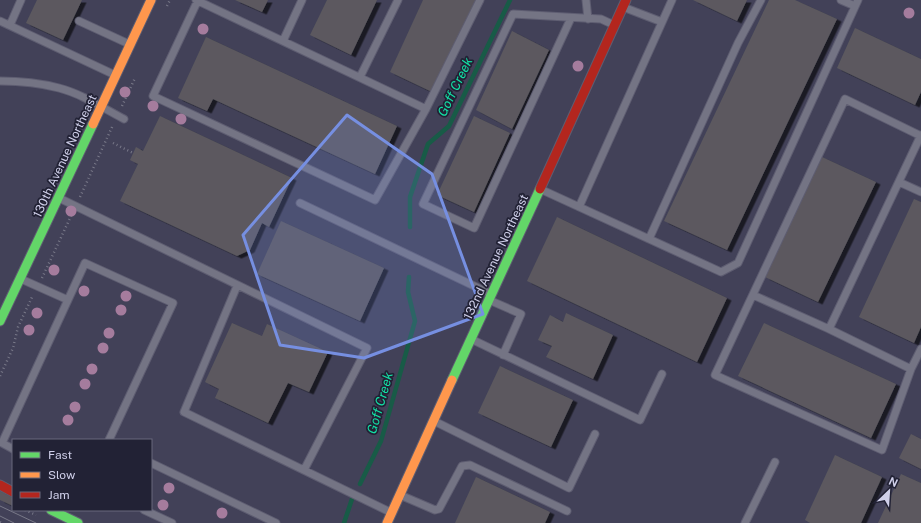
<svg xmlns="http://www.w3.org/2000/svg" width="921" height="523" viewBox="0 0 921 523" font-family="'Public Sans',sans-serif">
<defs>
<filter id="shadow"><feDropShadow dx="4.5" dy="2.5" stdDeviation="0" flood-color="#0009"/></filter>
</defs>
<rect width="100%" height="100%" fill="#424158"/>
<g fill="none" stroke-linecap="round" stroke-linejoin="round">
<!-- stream -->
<path stroke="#185b47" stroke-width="4.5" d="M 410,227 L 410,197 L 428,144 L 449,126 L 510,0
M 360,484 L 381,441 L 415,321 L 408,292 L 409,277
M 344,523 L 352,499"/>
</g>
<!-- building -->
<path fill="#5b595e" filter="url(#shadow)" d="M 37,0 L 82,0 L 63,40 L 26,23 Z
M 235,0 L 268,0 L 262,12 Z
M 327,0 L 377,0 L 351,55 L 310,35 Z
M 423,0 L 476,0 L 432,92 L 390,72 Z
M 693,0 L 747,0 L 737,21 Z
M 769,0 L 795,0 L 837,19 L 727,250 L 664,221 Z
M 855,28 L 921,59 L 921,92 L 915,105 L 837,68 Z
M 512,31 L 549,50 L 512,129 L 476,110 Z
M 206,37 L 397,126 L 375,174 L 213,99 L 207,111 L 178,98 Z
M 160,116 L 292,178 L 269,227 L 262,223 L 250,250 L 237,256 L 120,201 L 138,164 L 130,160 L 136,147 L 143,151 Z
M 474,116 L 510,133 L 474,212 L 437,195 Z
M 822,157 L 876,182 L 818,302 L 765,277 Z
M 914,199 L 921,202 L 921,327 L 914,343 L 859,317 Z
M 557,217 L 727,298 L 697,362 L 527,281 Z
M 281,221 L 384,268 L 360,321 L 257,274 Z
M 566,313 L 613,335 L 593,379 L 546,357 L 552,346 L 538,340 L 550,315 L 563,322 Z
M 232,323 L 262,336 L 267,324 L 328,352 L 309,392 L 288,383 L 268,423 L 215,398 L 219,389 L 205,382 Z
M 764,323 L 896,384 L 871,438 L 738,376 Z
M 500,366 L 573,400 L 551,447 L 478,413 Z
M 911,434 L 921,439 L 921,469 L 899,458 Z
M 835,455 L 882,477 L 861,523 L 810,523 L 805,520 Z
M 901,474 L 921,483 L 921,523 L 878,523 Z
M 476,477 L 550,512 L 545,523 L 455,523 Z
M 0,491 L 13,498 L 13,506 L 0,500 Z"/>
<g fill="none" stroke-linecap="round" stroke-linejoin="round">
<!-- lane casing -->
<g stroke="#5e5d71" stroke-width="9">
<path id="lane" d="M 196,0 L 426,109 L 480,0
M 198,0 L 153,96 L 375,200 L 426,109
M 586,0 L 588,19
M 841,0 L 855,6
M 623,7 L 662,22
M 571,18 L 474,228 L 423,204 L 513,14 L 601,19 L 614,25
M 0,21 L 115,75
M 79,21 L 129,44
M 10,25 L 21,0
M 283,41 L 302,0
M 360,77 L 398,0
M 0,81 C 20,81 40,83 59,88 C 82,94 103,108 124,119
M 921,135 L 829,329 L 911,369 L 921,349
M 899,182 L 921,192
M 540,189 L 721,272 L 738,263 L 858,0
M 59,198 L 367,348 L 304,470
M 300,203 L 491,294
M 579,207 L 672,0
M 649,239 L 738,43 L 761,0
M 21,279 L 68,300
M 237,286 L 184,412 L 390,512
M 753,295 L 829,329
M 489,300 L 521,314 L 503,355
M 471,339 L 640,420 L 662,374
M 911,369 L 882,450 L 715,375 L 845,99 L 921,136
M 434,421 L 569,488 L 595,434
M 13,449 L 2,443 L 85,263 L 173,303 L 109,440
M 151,463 L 276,523
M 400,495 L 435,510 L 439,509 L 462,466 L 470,465 L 567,511
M 144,510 L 172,523
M 745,523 L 775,462"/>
</g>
<!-- fast casing -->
<g stroke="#5e5d71" stroke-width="11">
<path id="fast" d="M 0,321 L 93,124
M 452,380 L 540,189
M 51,510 L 78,523"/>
</g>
<!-- slow casing -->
<g stroke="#5e5d71" stroke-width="11">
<path id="slow" d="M 93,124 L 151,0
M 387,523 L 452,380"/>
</g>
<!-- jam casing -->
<g stroke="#5e5d71" stroke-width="11">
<path id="jam" d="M 540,189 L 626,0
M 0,485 L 13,492"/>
</g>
<!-- path -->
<path stroke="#787888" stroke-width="2.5" stroke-dasharray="1 3" stroke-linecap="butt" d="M 167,6 L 170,0
M 122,106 L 135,78
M 113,143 L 133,153
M 80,197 L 113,125
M 42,278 L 72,214
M 0,376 L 13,348 L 18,327 L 33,295
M 25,510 L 36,515
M 0,522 L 2,523"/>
<!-- lane -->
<use href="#lane" stroke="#747484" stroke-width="7"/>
<!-- fast -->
<use href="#fast" stroke="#63d668" stroke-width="9"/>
<!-- slow -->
<use href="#slow" stroke="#ff974d" stroke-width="9"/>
<!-- jam -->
<use href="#jam" stroke="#b3261e" stroke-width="9"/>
<!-- tram -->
<path stroke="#797988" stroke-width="1" d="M 0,506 L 36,523
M 0,516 L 14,523"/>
</g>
<!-- trees -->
<g fill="#a57c9d">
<circle cx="909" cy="13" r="5.5"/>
<circle cx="203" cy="29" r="5.5"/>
<circle cx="578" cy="66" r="5.5"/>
<circle cx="125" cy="92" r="5.5"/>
<circle cx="153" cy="106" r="5.5"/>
<circle cx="181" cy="119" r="5.5"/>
<circle cx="71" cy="211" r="5.5"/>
<circle cx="54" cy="270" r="5.5"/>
<circle cx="84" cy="291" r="5.5"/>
<circle cx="126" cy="296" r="5.5"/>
<circle cx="121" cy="310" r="5.5"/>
<circle cx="37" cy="313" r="5.5"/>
<circle cx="29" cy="330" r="5.5"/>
<circle cx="109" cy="333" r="5.5"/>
<circle cx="103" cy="348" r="5.5"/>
<circle cx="92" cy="369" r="5.5"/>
<circle cx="85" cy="384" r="5.5"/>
<circle cx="75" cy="407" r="5.5"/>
<circle cx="68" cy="420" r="5.5"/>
<circle cx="169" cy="488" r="5.5"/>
<circle cx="163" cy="505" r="5.5"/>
<circle cx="222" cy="513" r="5.5"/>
</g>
<!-- marked area -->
<path fill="#768fe1" fill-opacity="0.2" stroke="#768fe1" stroke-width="3" stroke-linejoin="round" d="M 347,115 L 432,174 L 483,314 L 364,358 L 280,345 L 243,235 Z"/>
<g text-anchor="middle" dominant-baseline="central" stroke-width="3.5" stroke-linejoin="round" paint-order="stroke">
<!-- street labels -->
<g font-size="12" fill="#d0d0ea" stroke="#222235">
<text transform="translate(65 156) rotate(-65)">130th Avenue Northeast</text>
<text transform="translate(496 257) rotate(-65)">132nd Avenue Northeast</text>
</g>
<!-- water labels -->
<g font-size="13" font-style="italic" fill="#13e1a5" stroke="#222235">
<text transform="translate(455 87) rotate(-64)">Goff Creek</text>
<text transform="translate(380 403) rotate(-74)">Goff Creek</text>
</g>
</g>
<!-- legend -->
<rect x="12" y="439" width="140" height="72" fill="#222235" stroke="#68687d"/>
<rect x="20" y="452" width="20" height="6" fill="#63d668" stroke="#68687d"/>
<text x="48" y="459" font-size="12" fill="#d0d0ea">Fast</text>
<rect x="20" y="472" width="20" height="6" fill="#ff974d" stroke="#68687d"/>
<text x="48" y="479" font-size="12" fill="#d0d0ea">Slow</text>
<rect x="20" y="492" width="20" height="6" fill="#b3261e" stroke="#68687d"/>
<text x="48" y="499" font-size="12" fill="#d0d0ea">Jam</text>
<!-- north arrow -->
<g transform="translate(889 491) rotate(25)" stroke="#222235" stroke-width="3" paint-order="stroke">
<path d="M0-3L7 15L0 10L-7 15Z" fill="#d0d0ea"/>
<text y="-6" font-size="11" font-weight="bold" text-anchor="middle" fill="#d0d0ea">N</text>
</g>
</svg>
